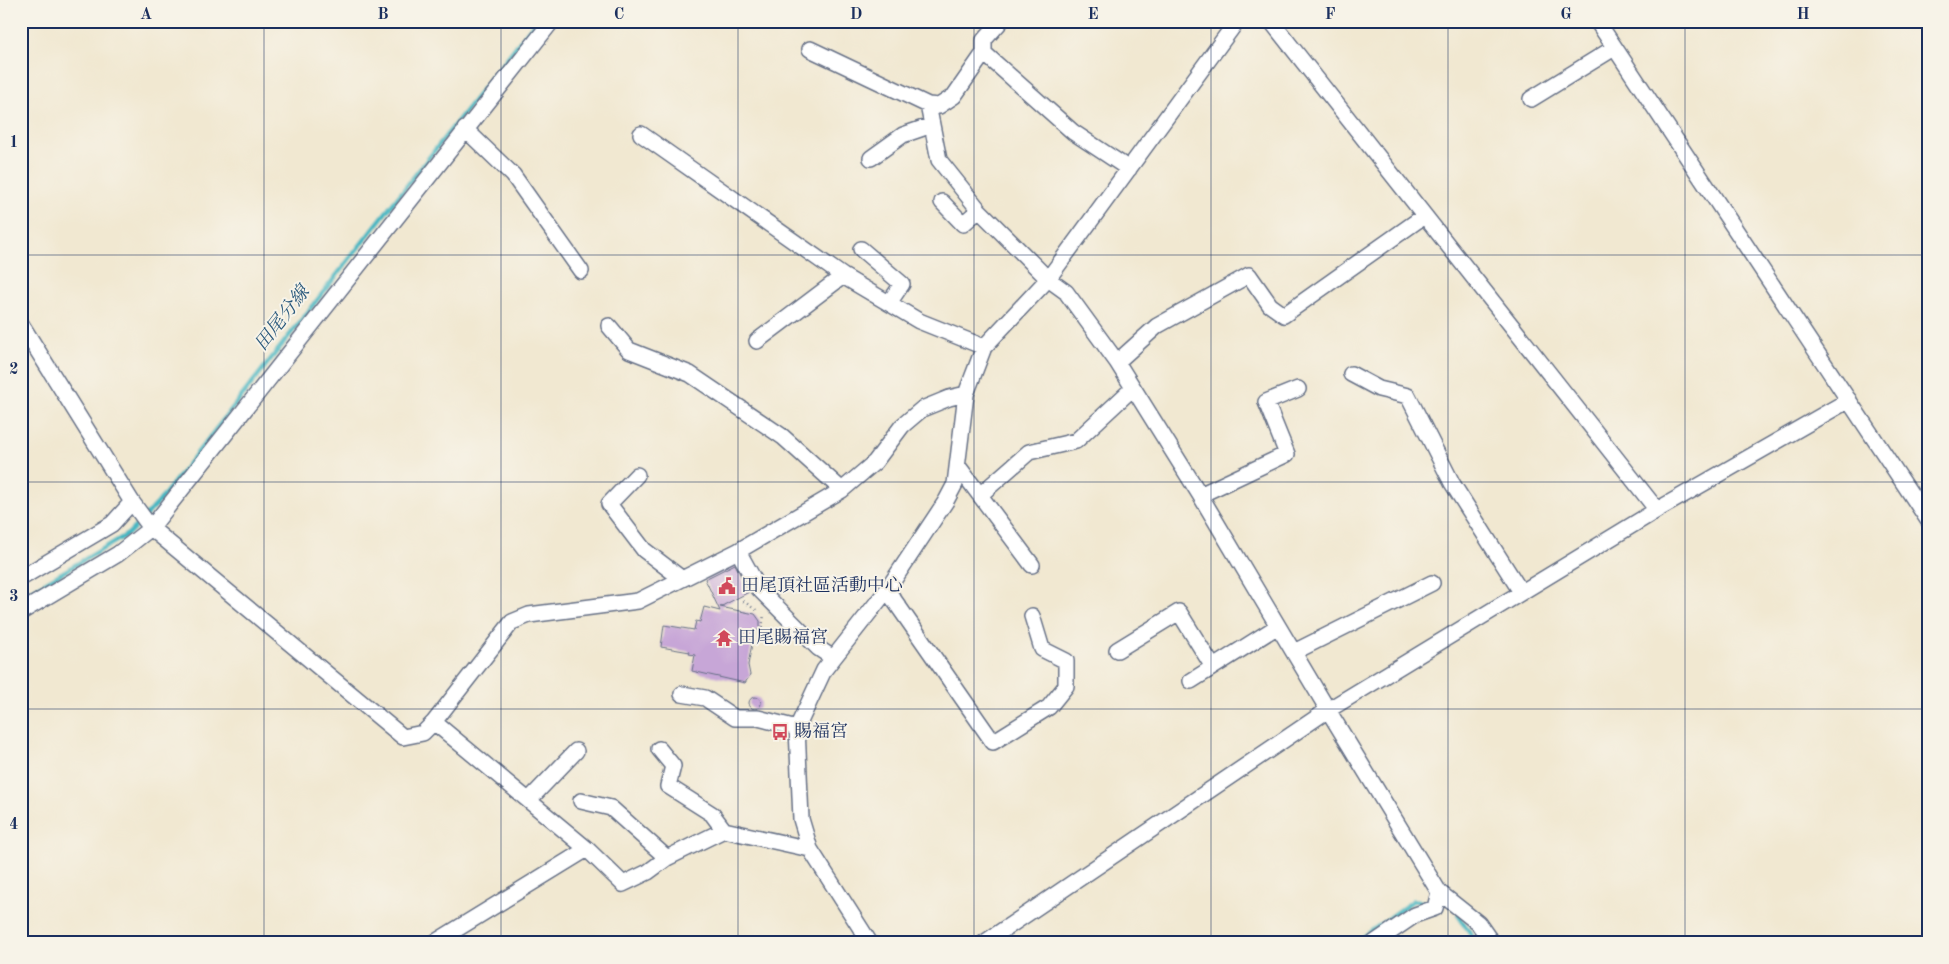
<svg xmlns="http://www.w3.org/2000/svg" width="1949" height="964" viewBox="0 0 1949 964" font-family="'Old Standard TT','Noto Serif TC',serif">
<rect width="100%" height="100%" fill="#f7f3e8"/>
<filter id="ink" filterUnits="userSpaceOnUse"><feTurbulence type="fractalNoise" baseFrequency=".02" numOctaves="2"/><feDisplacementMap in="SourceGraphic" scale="10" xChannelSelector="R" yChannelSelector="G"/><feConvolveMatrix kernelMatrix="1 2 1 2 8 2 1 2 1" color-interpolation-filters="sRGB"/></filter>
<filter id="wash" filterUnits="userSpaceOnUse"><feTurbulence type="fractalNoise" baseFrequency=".0096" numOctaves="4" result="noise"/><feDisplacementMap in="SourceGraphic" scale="20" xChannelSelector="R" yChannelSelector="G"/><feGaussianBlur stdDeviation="1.12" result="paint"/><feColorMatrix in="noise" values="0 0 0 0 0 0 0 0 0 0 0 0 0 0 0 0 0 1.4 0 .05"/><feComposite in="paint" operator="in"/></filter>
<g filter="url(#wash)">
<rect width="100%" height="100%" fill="#f1e8d1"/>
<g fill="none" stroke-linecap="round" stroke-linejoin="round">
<!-- stream -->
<path stroke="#48b7c2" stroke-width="4.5" d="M 21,597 L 128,534 L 158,503 L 536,21
M 1458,915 L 1477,943
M 1355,943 L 1414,900 L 1431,905"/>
</g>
<g id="blocks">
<!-- building -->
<path fill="#c7a6d7" d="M 735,564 L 749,592 L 720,607 L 755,614 L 760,621 L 760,628 L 754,633 L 748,665 L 750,675 L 745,683 L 692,671 L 695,655 L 689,654 L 690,652 L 661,647 L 664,625 L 694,630 L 696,621 L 700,622 L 704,607 L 720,611 L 705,579 Z
M749 703a6 6 0 1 1 12 0a6 6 0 1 1-12 0Z"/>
</g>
</g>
<g filter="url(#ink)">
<use href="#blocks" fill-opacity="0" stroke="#667086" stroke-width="1"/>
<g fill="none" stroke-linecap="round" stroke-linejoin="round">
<!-- minor casing -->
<g stroke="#667086" stroke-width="18">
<path id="minor" d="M 1001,21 L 984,40 L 984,53 L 954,96 L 939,106 L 928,105 L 939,160 L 979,210 L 1048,279 L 1066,292 L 1117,362 L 1200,495 L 1328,710 L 1439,892 L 1478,923 L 1492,943
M 1271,21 L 1657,510
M 1597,21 L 1928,520
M 810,49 L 928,105
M 984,53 L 1073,132 L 1129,169
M 1531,99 L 1614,48
M 465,129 L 513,175 L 581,271
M 641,134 L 843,276 L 919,321 L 984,347
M 871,158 L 903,135 L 932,125
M 942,202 L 963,224 L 979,210
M 861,249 L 902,284 L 889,303
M 21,324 L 132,502 L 151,528 L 403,737 L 423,733 L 434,722 L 512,622 L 529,615 L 638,601 L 738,551
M 609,326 L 629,350 L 690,374 L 783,437 L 842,490
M 757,341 L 843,276
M 1117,362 L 1157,326 L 1249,275 L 1270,305 L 1284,315 L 1424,216
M 1351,374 L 1379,389 L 1408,396 L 1452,483 L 1521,592
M 958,466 L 1032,565
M 637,475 L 609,504 L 644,550 L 682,579
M 980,495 L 1029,452 L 1076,441 L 1133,388
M 1200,495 L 1287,454 L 1266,402 L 1298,389
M 21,578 L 112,524 L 132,502
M 887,590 L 993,742 L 1049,707 L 1066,686 L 1066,661 L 1042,649 L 1032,616
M 21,612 L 118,554 L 151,528 L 552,21
M 1117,650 L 1179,612 L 1213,667
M 1294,652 L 1432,583
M 833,658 L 818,648 L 759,589 L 738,551 L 842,490 L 875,462 L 902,426 L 922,409 L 949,398 L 966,394
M 1191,681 L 1278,626
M 682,694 L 705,698 L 735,718 L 758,718 L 797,728
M 434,722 L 587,849
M 659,749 L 673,766 L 668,786 L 712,814 L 724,830
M 529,800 L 576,751
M 581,801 L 611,808 L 667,858
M 434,943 L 587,849 L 623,884 L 648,872 L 667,858 L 724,830 L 810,849
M 870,943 L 810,849 L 801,819 L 797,728 L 824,670 L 887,590 L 946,501 L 955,484 L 966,394 L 984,347 L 1048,279 L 1237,21
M 984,943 L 1328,710 L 1657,510 L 1849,400
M 1374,943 L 1415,915 L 1435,908 L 1439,892"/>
</g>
<!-- path -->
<path stroke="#667086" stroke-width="2.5" stroke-dasharray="1 4" stroke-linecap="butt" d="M 743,601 L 759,612
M 762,628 L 764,615"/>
<!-- minor -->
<use href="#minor" stroke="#fff" stroke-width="15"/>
</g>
</g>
<!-- grid -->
<path fill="none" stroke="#1b2f5e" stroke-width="1" stroke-opacity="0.55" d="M 264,21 L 264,943M 501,21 L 501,943M 738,21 L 738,943M 974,21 L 974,943M 1211,21 L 1211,943M 1448,21 L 1448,943M 1685,21 L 1685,943M 21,255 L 1928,255M 21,482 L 1928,482M 21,709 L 1928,709"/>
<!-- icons -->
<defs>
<g id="civic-bare" transform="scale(1.35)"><path d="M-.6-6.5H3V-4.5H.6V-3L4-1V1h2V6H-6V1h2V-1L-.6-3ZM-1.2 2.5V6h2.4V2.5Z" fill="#d1495b" stroke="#f7f3e8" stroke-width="2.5" paint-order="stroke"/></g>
<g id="temple-bare" transform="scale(1.35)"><path d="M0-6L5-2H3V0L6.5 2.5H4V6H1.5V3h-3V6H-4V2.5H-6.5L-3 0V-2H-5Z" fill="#d1495b" stroke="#f7f3e8" stroke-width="2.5" paint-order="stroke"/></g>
<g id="bus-bare" transform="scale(1.35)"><path d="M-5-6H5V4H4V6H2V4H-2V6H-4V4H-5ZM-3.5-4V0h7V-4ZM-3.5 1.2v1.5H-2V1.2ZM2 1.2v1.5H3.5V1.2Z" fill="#d1495b" stroke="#f7f3e8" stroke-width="2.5" paint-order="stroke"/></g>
</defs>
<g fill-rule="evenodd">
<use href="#civic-bare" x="727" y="586"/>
<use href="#temple-bare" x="724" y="638"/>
<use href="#bus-bare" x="780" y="732"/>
</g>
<g text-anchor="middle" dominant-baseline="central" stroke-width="4" stroke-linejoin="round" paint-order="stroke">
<!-- poi labels -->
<g font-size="18" fill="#1b2f5e" stroke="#f7f3e8" text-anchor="start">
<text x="741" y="586">田尾頂社區活動中心</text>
<text x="738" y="638">田尾賜福宮</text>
<text x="794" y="732">賜福宮</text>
</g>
<!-- water labels -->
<g font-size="19" font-style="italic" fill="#28587c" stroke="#f7f3e8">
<text transform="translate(283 319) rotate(-52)">田尾分線</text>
</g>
</g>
<!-- margin -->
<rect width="1949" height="964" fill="none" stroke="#f7f3e8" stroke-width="55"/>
<rect x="28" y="28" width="1894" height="908" fill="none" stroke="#1b2f5e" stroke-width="2"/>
<g font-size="16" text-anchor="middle" font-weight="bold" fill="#1b2f5e">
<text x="146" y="19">A</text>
<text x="383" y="19">B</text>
<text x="619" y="19">C</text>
<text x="856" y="19">D</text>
<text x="1093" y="19">E</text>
<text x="1330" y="19">F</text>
<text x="1566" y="19">G</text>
<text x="1803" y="19">H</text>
<text x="14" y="147">1</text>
<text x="14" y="374">2</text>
<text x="14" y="601">3</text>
<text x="14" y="829">4</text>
</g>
</svg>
